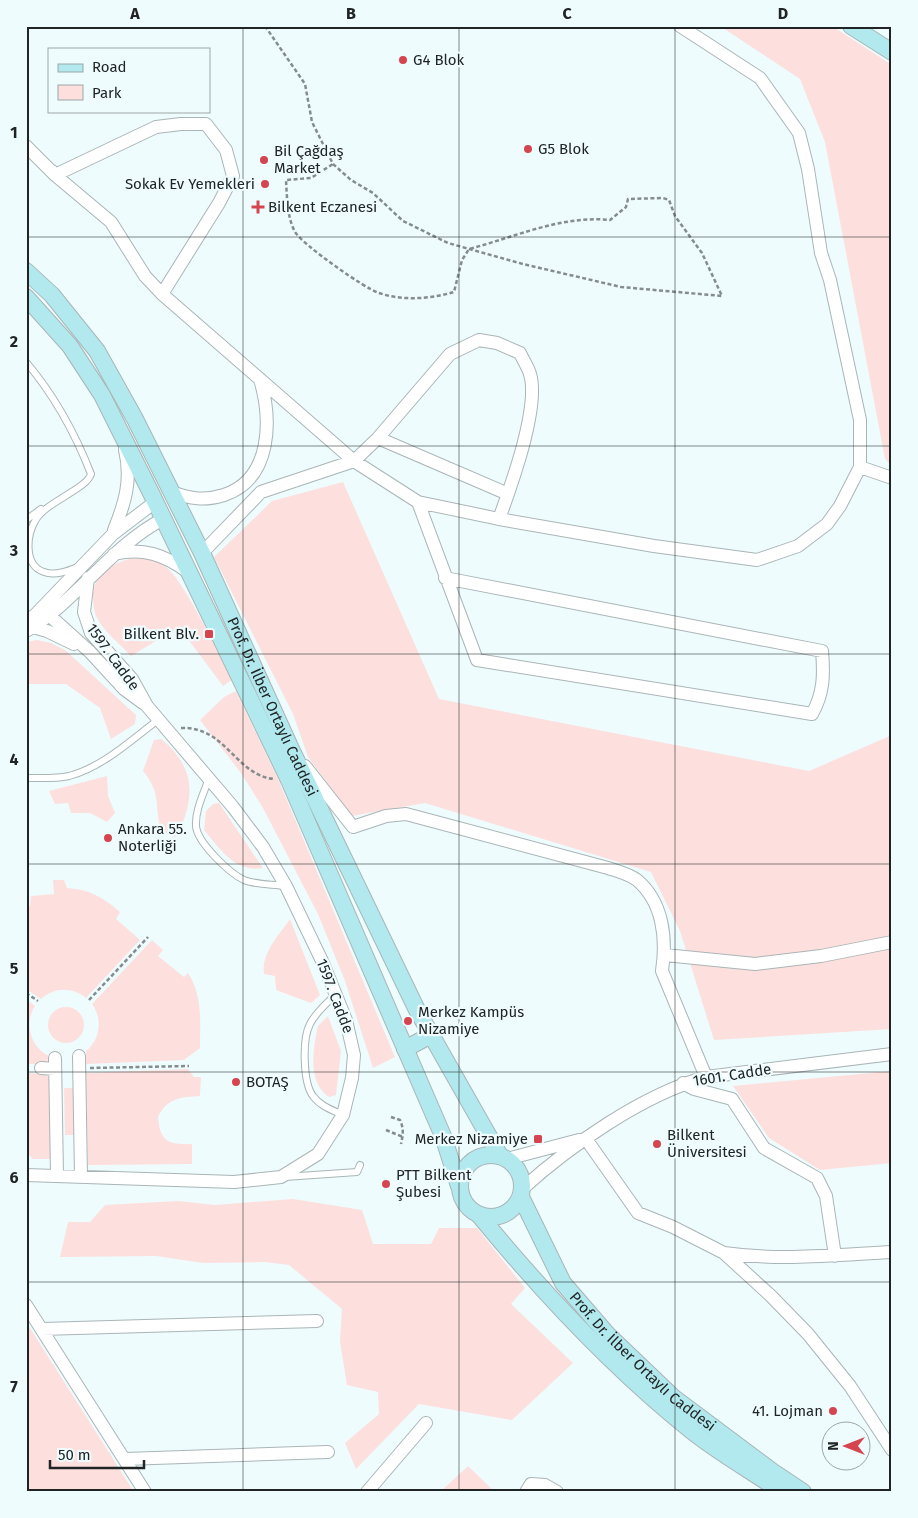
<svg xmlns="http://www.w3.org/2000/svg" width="918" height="1518" viewBox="0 0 918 1518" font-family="'Fira Sans',sans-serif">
<rect width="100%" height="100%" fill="#effcfe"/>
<!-- green -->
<path fill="#fddfde" d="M 720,26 L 832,26 L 892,65 L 892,466 L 885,459 L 825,142 L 800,79 Z
M 343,482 L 439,699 L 809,771 L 892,735 L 892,1029 L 714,1040 L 680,931 L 651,872 L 425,803 L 352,816 L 308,757 L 293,714 L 214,557 L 272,501 Z
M 137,557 C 147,559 157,560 166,567 C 185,582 219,655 232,680 L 223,686 L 179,627 L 131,656 C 120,644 103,631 96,616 C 94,611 93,603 93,597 C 93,571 115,562 137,557 Z
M 37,640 L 51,643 L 65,650 L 136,715 L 135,724 L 111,739 L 100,708 L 66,684 L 26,684 L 26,642 Z
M 236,691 L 278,779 L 395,1057 L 373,1068 L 345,981 L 318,914 L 263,808 L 241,773 L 200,720 L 224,697 Z
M 161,739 C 196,767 196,799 176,837 L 162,832 C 153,807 163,795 143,771 L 154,740 Z
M 107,776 L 108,796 L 115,813 L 107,822 L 90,813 L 71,813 L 68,803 L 55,804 L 49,791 Z
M 219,803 L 263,868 C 235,873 220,849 204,830 L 206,811 L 213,804 Z
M 53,880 L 64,880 L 67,888 C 89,889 104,898 120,912 L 116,919 L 140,940 L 86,998 C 72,987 55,987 41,999 L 26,989 L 26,909 L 30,906 L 31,896 L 54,894 Z
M 290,919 L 320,995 L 311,1003 L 276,990 L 275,976 L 264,974 C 261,953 279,935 290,919 Z
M 152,940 L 163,950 L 158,956 L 184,977 L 188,973 C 203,996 200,1022 200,1048 L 184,1060 L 86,1064 L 86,1051 C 100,1040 103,1019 92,1004 Z
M 26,999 L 35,1006 C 24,1023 30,1047 49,1056 L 46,1064 L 26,1064 Z
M48 1025a18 18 0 1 1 36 0a18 18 0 1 1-36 0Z
M 328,1016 L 341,1051 L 336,1095 L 329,1097 C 307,1083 313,1048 318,1026 Z
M 188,1069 L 194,1077 L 201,1077 L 200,1096 C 181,1097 167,1098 158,1117 C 160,1141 168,1145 192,1144 L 192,1164 L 88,1165 L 86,1073 Z
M 892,1071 L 892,1163 L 820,1170 L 769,1138 L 733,1086 Z
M 26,1073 L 45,1074 L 50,1079 L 52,1159 L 33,1159 L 28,1154 Z
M 64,1088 L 75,1088 L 76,1135 L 65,1135 Z
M 293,1199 L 362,1210 L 373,1244 L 431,1244 L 439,1228 L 477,1228 L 525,1288 L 511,1304 L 573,1363 L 512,1420 L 419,1404 L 356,1469 L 345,1443 L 379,1414 L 378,1392 L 347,1385 L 340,1342 L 342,1309 L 289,1265 L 265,1262 L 203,1263 L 156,1256 L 60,1257 L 68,1222 L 90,1222 L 105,1205 L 178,1201 L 215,1205 Z
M 26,1324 L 30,1328 L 134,1492 L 26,1492 Z
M 468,1466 L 495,1492 L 440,1492 Z"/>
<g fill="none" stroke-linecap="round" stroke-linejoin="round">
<!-- lane casing -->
<g stroke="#a9b5b6" stroke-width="8">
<path id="lane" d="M 26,362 C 55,396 75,433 91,474 C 87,489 45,502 35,521 C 27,535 23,565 44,572 C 55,576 68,571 78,567
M 26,520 L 41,509
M 26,778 C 40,778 55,779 69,776 C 103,767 131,740 158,720
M 209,778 C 204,793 195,810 196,826 C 197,842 229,873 244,880 C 256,885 272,884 286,886
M 335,995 C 326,1004 316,1012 310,1024 C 302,1039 303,1083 313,1096 C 320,1106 332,1110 343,1115
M 285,1177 L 357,1172 L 360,1165"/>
</g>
<!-- street casing -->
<g stroke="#a9b5b6" stroke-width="14">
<path id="street" d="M 26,146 L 55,175 L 111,222 L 145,276 L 162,294 L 354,461 L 418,502 L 499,519 L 654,546 L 757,560 L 798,546 L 827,524 L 840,506 L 860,467 L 860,420 L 830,280 L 821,253 L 808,169 L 799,133 L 760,78 L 680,26
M 52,171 L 55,175 L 156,127 L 181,124 L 206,124 L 226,150 L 233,176 L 219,203 L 162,294
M 378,438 L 508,494
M 860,467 L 892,478
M 172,492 C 190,499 205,501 224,495 C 272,479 272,420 260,379
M 418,502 L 477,660 L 812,714 C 824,693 824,674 822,651 L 445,578
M 114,530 C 125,503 132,480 125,450
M 202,553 L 261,492 L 354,461 L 378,438 L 450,354 L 479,340 L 497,343 L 520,353 C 523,360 528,367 530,374 C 540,407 511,486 499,519
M 114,554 C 143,547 165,555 188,572
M 43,615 L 49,615 L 90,652 L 124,689 L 143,703
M 26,621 L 35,615 L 113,534 L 155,502
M 33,627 L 47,631 L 74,644
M 26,631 C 77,601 110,547 163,519
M 305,766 L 353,827 L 386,816 L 406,814 L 608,868 C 617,871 629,874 637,880 C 663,902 667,938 662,971 L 706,1077
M 665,955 L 755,964 L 821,956 L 892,942
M 79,1056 L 81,1177
M 55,1058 L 57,1175
M 41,1068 L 55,1069
M 683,1083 L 694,1089 L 732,1099 L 764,1148 L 817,1178 L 826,1196 L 835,1256
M 586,1139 L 638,1213 L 673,1227 L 724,1253 L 771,1296 L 808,1334 L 850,1386 L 892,1450
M 507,1159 L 579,1140
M 26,1175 L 234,1182 L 281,1177 L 318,1154 L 343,1115 L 352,1078 L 354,1055 L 346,1020 L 323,963 L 286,886 L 263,847 L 233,807 L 147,706 L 132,679 L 91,633 L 84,612 L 88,578
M 522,1189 C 571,1145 642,1095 706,1077 L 892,1054
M 724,1253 C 781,1261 835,1255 892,1252
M 26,1305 L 145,1492
M 42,1329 L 317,1321
M 125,1459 L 328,1452
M 367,1492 L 426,1423
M 526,1492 L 531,1484 L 545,1485 L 557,1492"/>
</g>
<!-- secondary casing -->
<g stroke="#a9b5b6" stroke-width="18">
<g id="secondary">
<path d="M 851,26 L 892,52"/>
<path id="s1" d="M 26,271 L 52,295 L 97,351 L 135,419 L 202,553 L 291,749 L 417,1010 L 500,1156"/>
<path d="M 26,297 L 70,346 L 102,395 L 152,495 L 289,780 L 443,1136 L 459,1186"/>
<path d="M 405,1049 L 431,1035"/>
<circle cx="491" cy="1186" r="31"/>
<path id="s2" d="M 521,1197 L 563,1283 L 607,1334 L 674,1398 L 773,1472 L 803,1492"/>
<path d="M 479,1215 C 543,1293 614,1369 693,1432 C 721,1454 753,1472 782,1492"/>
</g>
</g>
<!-- path -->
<path stroke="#848c8e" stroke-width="2.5" stroke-dasharray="4 2.5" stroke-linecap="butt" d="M 265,26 L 305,84 L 312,122 L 333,164 L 351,180 L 373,193 L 403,221 L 448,243 L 523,264 L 621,287 L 722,296 L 702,253 L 675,216 L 669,200 L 663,198 L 628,199 L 626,207 L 610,220 C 562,215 515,237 469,249 L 462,260 L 454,292 C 431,299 402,301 379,293 C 364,288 303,245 295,232 C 287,217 287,197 286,180 L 311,178 L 333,164
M 181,728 C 226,726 235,775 274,779
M 26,993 L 38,1001
M 89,1000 L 148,937
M 90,1068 L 189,1066
M 391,1117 L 400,1120 C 404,1129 403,1135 401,1144
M 386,1130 L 403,1137"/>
<!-- lane -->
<use href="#lane" stroke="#fff" stroke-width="6"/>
<!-- street -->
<use href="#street" stroke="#fff" stroke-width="12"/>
<!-- secondary -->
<use href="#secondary" stroke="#b2e9ee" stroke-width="16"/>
</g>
<!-- grid -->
<path fill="none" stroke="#202425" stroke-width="1" stroke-opacity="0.55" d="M 243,26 L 243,1492M 459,26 L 459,1492M 675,26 L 675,1492M 26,237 L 892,237M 26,446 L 892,446M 26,654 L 892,654M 26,864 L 892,864M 26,1072 L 892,1072M 26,1282 L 892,1282"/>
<!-- markers -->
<g fill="#d54550" stroke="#effcfe" stroke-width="2">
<circle cx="403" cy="60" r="5"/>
<circle cx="528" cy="149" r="5"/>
<circle cx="264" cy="160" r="5"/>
<circle cx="265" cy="184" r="5"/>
<path d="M255.5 199.5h5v5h5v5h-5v5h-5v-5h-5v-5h5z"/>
<rect x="204" y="629" width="10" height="10" rx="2.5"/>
<circle cx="108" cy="838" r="5"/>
<circle cx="408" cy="1021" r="5"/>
<circle cx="236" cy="1082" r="5"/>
<rect x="533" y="1134" width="10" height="10" rx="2.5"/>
<circle cx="657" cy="1144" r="5"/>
<circle cx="386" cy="1184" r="5"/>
<circle cx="833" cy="1411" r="5"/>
</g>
<g text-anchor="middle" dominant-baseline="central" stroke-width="4.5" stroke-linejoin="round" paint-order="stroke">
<!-- poi labels -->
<g font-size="15" fill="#202425" stroke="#effcfe" text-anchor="start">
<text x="413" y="60">G4 Blok</text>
<text x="538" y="149">G5 Blok</text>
<text x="274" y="151">Bil Çağdaş<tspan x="274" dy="17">Market</tspan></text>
<text x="255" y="184" text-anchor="end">Sokak Ev Yemekleri</text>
<text x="268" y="207">Bilkent Eczanesi</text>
<text x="199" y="634" text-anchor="end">Bilkent Blv.</text>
<text x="118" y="829">Ankara 55.<tspan x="118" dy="17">Noterliği</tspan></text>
<text x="418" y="1012">Merkez Kampüs<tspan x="418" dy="17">Nizamiye</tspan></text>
<text x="246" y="1082">BOTAŞ</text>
<text x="667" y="1135">Bilkent<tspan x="667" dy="17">Üniversitesi</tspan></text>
<text x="528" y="1139" text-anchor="end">Merkez Nizamiye</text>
<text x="396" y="1175">PTT Bilkent<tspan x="396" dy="17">Şubesi</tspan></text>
<text x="823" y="1411" text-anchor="end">41. Lojman</text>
</g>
<!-- street labels -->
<g font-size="15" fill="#202425" stroke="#effcfe">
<text transform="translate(113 657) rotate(54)">1597. Cadde</text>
<text stroke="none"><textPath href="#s1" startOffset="504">Prof. Dr. İlber Ortaylı Caddesi</textPath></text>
<text transform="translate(335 996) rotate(69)">1597. Cadde</text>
<text transform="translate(732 1075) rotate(-9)">1601. Cadde</text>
<text stroke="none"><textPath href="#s2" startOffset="208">Prof. Dr. İlber Ortaylı Caddesi</textPath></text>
</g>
</g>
<!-- border -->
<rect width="918" height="1518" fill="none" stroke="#effcfe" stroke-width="55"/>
<!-- legend -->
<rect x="48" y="48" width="162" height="65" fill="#effcfe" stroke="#9ca6a7"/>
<rect x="58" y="64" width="25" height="8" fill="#b2e9ee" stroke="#9ca6a7"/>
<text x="92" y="72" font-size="15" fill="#202425">Road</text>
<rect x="58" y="85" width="25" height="15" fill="#fddfde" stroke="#9ca6a7"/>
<text x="92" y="98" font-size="15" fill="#202425">Park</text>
<!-- north arrow -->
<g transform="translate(846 1446) rotate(270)"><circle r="24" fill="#effcfe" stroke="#9ca6a7"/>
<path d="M0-4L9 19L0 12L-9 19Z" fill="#d54550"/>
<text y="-8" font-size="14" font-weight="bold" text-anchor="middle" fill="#202425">N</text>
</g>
<!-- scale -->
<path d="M50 1460v8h94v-8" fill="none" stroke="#202425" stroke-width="2.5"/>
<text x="58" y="1460" font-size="15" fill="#202425" stroke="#effcfe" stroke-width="4" paint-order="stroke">50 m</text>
<rect x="28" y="28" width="862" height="1462" fill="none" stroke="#202425" stroke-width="2"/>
<g font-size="16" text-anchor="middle" font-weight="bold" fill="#202425">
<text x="135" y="19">A</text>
<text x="351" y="19">B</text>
<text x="567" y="19">C</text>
<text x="783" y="19">D</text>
<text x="14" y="138">1</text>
<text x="14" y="347">2</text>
<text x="14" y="556">3</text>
<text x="14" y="765">4</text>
<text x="14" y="974">5</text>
<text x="14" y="1183">6</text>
<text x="14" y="1392">7</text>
</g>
</svg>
